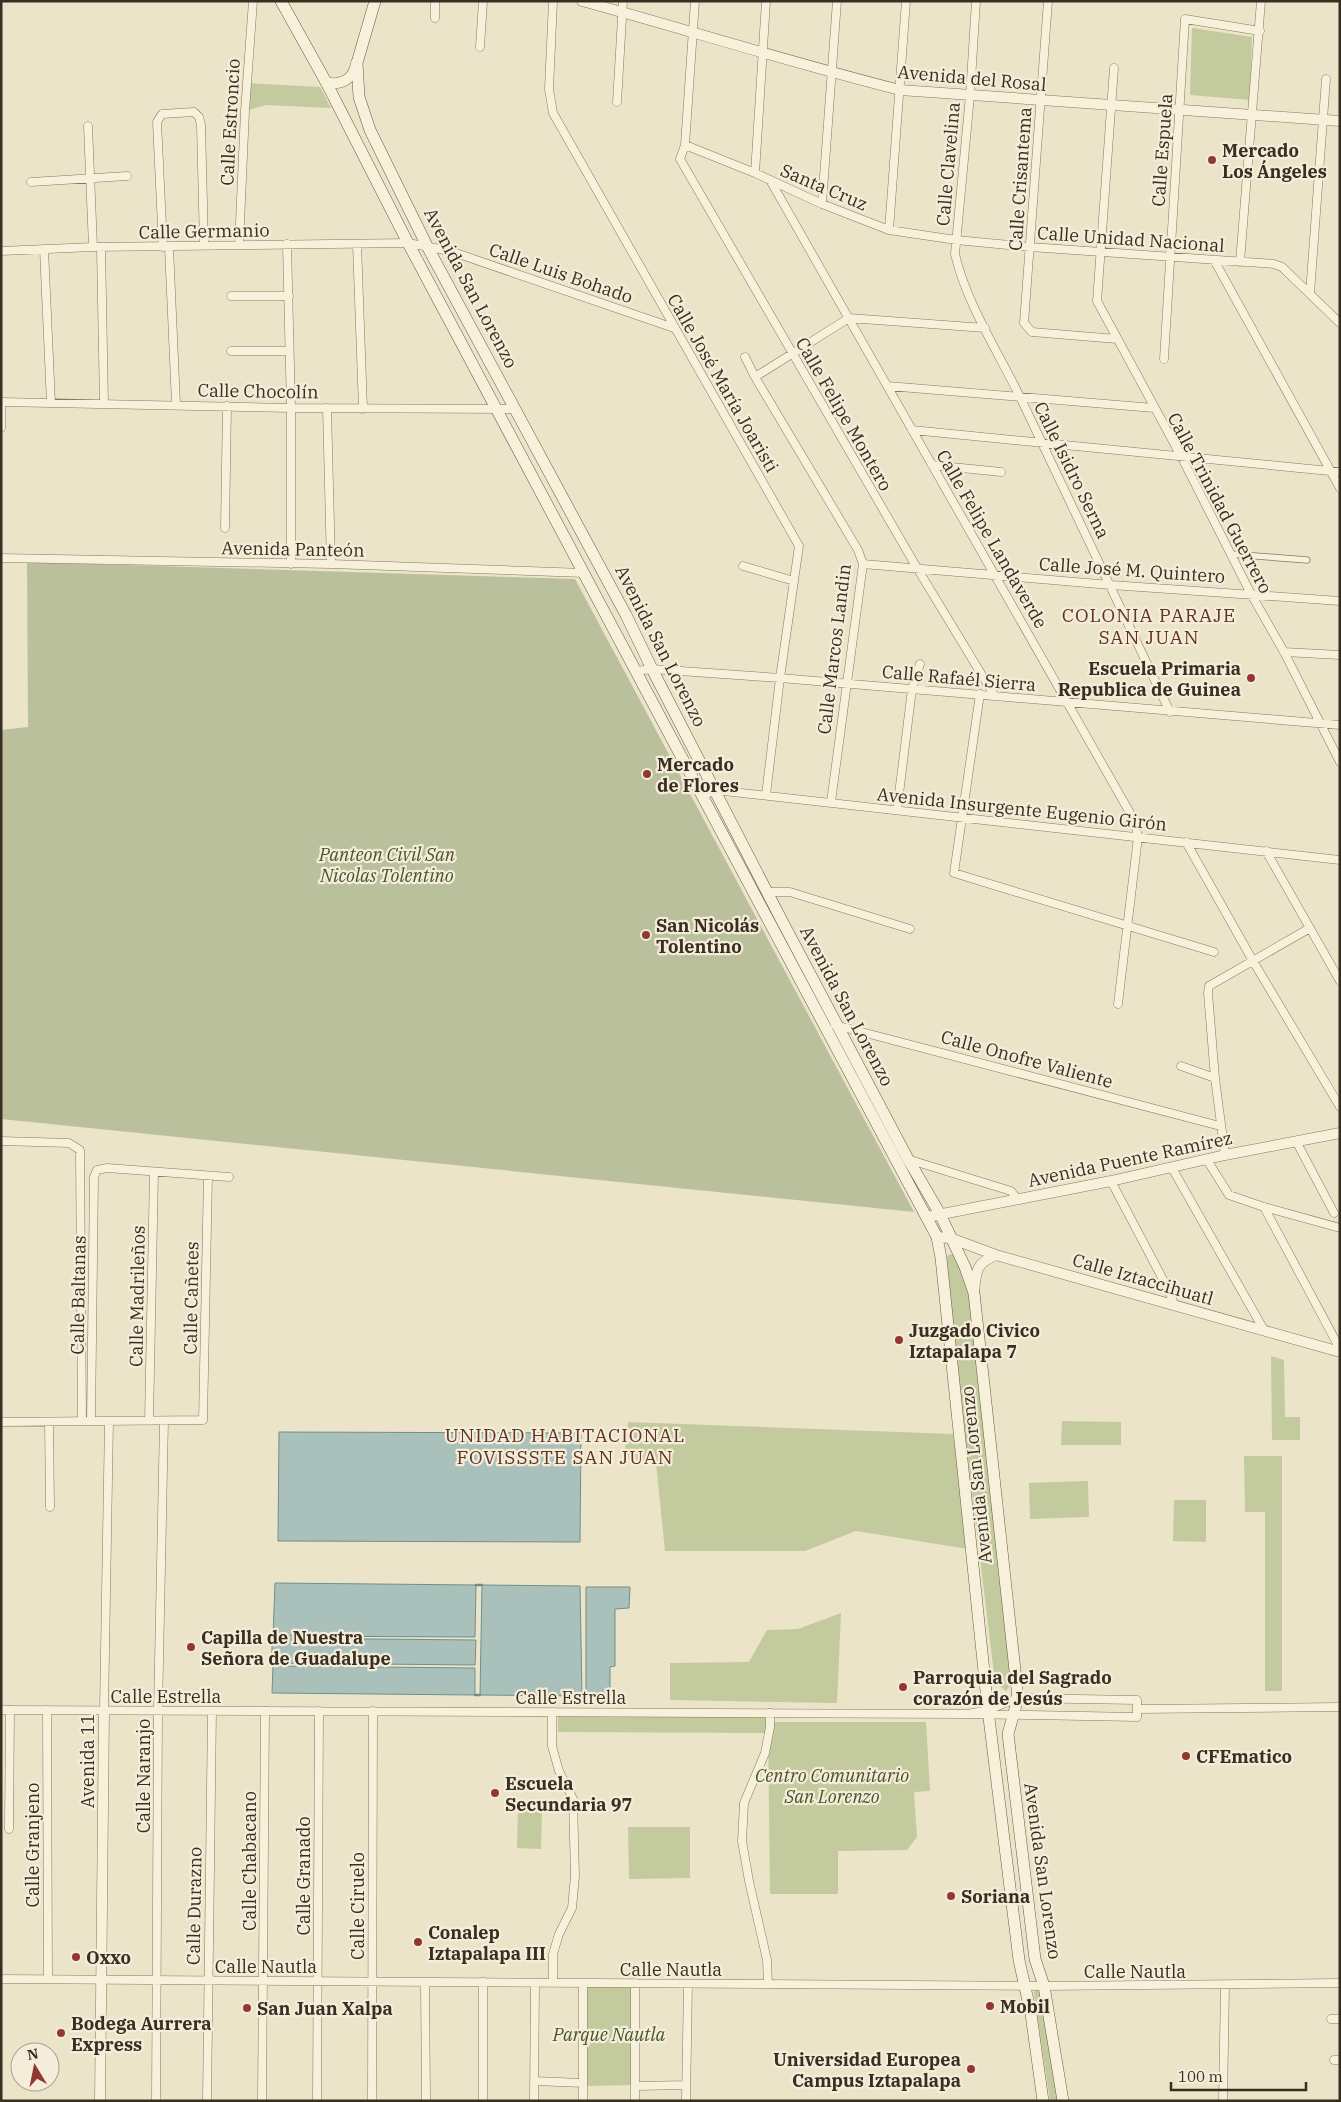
<svg xmlns="http://www.w3.org/2000/svg" width="1341" height="2102" viewBox="0 0 1341 2102" font-family="'IBM Plex Serif',serif">
<rect width="100%" height="100%" fill="#ece4c9"/>
<!-- green -->
<path fill="#c2ca9e" d="M 1192,28 L 1252,37 L 1250,100 L 1190,95 Z
M 246,83 L 320,87 L 331,108 L 266,105 L 245,111 Z
M 950,1254 L 959,1256 L 966,1270 L 1013,1681 L 1006,1691 L 995,1682 L 944,1260 Z
M 1271,1356 L 1284,1360 L 1285,1417 L 1300,1417 L 1300,1440 L 1272,1440 Z
M 1062,1421 L 1121,1422 L 1121,1445 L 1061,1445 Z
M 628,1422 L 953,1434 L 968,1549 L 856,1531 L 805,1551 L 665,1551 L 656,1463 L 624,1458 Z
M 1244,1456 L 1282,1456 L 1282,1691 L 1265,1691 L 1265,1512 L 1245,1512 Z
M 1088,1481 L 1089,1517 L 1030,1519 L 1029,1483 Z
M 1174,1500 L 1206,1500 L 1206,1542 L 1173,1541 Z
M 841,1613 L 837,1703 L 670,1700 L 670,1663 L 749,1662 L 767,1630 L 798,1629 Z
M 558,1714 L 768,1717 L 768,1722 L 926,1722 L 930,1791 L 914,1792 L 917,1837 L 907,1850 L 838,1851 L 838,1894 L 770,1894 L 768,1733 L 558,1732 Z
M 518,1809 L 542,1810 L 541,1849 L 517,1848 Z
M 628,1827 L 690,1827 L 690,1878 L 629,1879 Z
M 583,1983 L 635,1983 L 635,2085 L 584,2086 Z
M 1035,1989 L 1041,1993 L 1059,2101 L 1050,2101 L 1034,1993 Z"/>
<!-- cemetery -->
<path fill="#bac09c" d="M 27,562 L 575,579 L 914,1212 L 1,1119 L 1,730 L 28,727 Z"/>
<!-- water -->
<path fill="#aac1bb" stroke="#708f89" d="M 279,1432 L 581,1433 L 580,1542 L 278,1541 Z
M 275,1583 L 476,1585 L 475,1637 L 273,1636 Z
M 482,1585 L 580,1586 L 582,1696 L 480,1695 Z
M 586,1587 L 630,1587 L 629,1608 L 615,1609 L 615,1666 L 610,1667 L 610,1697 L 586,1696 Z
M 272,1638 L 476,1640 L 475,1665 L 272,1663 Z
M 273,1666 L 475,1668 L 475,1695 L 272,1693 Z"/>
<g fill="none" stroke-linecap="round" stroke-linejoin="round">
<!-- stream -->
<path stroke="#708f89" stroke-width="2.5" d="M 476,1585 L 482,1585
M 475,1695 L 480,1695"/>
<!-- pedestrian casing -->
<g stroke="#88775f" stroke-width="7">
<path id="pedestrian" d="M 1230,554 L 1307,560"/>
</g>
<!-- minor casing -->
<g stroke="#88775f" stroke-width="9">
<path id="minor" d="M 553,1 L 549,89 L 553,113 L 799,546 L 780,678 L 766,795
M 695,1 L 685,145 L 680,159 L 917,568 L 994,695
M 976,1 L 970,96 L 955,254 C 966,303 1000,355 1022,401 C 1071,505 1121,608 1170,712
M 1048,1 L 1024,323 L 1032,332 L 1117,339
M 435,18 L 435,1
M 480,47 L 483,1
M 1114,68 L 1097,301 L 1181,456 L 1251,594 L 1284,652 L 1340,762
M 617,102 L 623,1
M 88,126 L 93,247
M 685,145 L 755,173 L 822,204 L 889,230 L 956,240 L 1030,247 L 1274,264 L 1282,267 L 1340,323
M 755,173 L 766,1
M 770,180 L 1134,820 L 1138,837 L 1118,1004
M 31,182 L 127,176
M 822,204 L 837,1
M 889,230 L 906,1
M 287,244 L 291,408 L 291,564
M 357,244 L 363,409
M 239,245 L 245,111 L 253,1
M 163,247 L 157,122 L 162,114 L 194,112 L 199,117 L 201,125 L 204,245
M 169,247 L 176,404
M 101,248 L 104,404
M 44,249 L 51,403
M 1,251 L 93,247 L 408,243 L 450,251 L 674,328
M 1214,260 L 1340,488
M 1240,262 L 1261,1
M 1310,293 L 1326,79
M 231,296 L 289,296
M 231,351 L 289,351
M 745,357 L 755,377 L 858,550 L 863,564 L 831,802
M 1164,359 L 1185,19 L 1260,31
M 755,377 L 849,318 L 985,328
M 888,386 L 1154,408
M 1,402 L 291,408 L 515,409
M 327,408 L 331,564
M 1,428 L 1,402
M 912,430 L 1340,472
M 932,465 L 1001,472
M 225,528 L 227,406
M 1,558 L 331,564 L 584,573
M 863,564 L 1111,585 L 1340,601
M 743,566 L 794,581
M 1284,652 L 1340,655
M 636,671 L 652,669 L 780,678 L 1340,725
M 980,694 L 954,873 L 1214,952
M 703,796 L 715,790 L 1340,860
M 897,810 L 912,689 L 920,664
M 1186,842 L 1253,961 L 1340,1107
M 1266,851 L 1340,981
M 767,892 L 790,892 L 910,929
M 835,1025 L 1220,1126
M 1181,1066 L 1215,1078
M 1,1141 L 69,1143 L 80,1150 L 82,1421
M 1296,1141 L 1334,1213
M 1225,1155 L 1215,1078 L 1208,993 L 1209,986 L 1310,928
M 907,1159 L 1011,1191 L 1018,1200
M 1207,1160 L 1229,1195 L 1264,1207 L 1340,1228
M 1172,1168 L 1264,1330
M 1111,1181 L 1168,1289 L 1174,1304
M 1264,1207 L 1340,1349
M 91,1421 L 94,1177 L 97,1170 L 107,1168 L 229,1177
M 149,1421 L 154,1172
M 1,1422 L 203,1420 L 208,1176
M 49,1422 L 50,1507
M 1137,1709 L 1340,1707
M 1,1710 L 968,1714 L 988,1710 L 1018,1698 L 1137,1700 L 1137,1717 L 968,1714
M 47,1710 L 48,1979
M 104,1710 L 109,1421
M 552,1712 L 552,1746 L 559,1771 L 573,1799 L 575,1876 L 572,1908 L 559,1934 L 553,1954 L 553,1983
M 9,1829 L 10,1710
M 1,1979 L 1044,1986 L 1340,1983
M 425,1982 L 426,2101
M 635,1983 L 635,2101
M 768,1984 L 767,1960 L 749,1881 L 742,1841 L 744,1803 L 765,1753 L 770,1727 L 770,1713
M 1331,2019 L 1340,2019
M 1334,2060 L 1340,2060
M 535,2081 L 583,2083
M 636,2086 L 686,2085
M 156,2101 L 158,1710 L 164,1421
M 207,2101 L 212,1711
M 262,2101 L 265,1711
M 317,2101 L 319,1711
M 372,2101 L 373,1711
M 483,2101 L 483,1982
M 534,2101 L 535,1983
M 583,2101 L 583,1983
M 686,2101 L 688,1984
M 1223,2101 L 1225,1985"/>
</g>
<!-- tertiary casing -->
<g stroke="#88775f" stroke-width="11">
<path id="tertiary" d="M 582,1 C 688,30 793,63 900,90 L 1340,121
M 326,82 C 341,86 354,79 356,63
M 927,1217 L 1111,1181 L 1225,1155 L 1340,1133
M 937,1237 L 950,1238 L 996,1255 L 1340,1352
M 974,1292 C 976,1271 976,1263 996,1255
M 100,2101 L 104,1710"/>
</g>
<!-- secondary casing -->
<g stroke="#6a5842" stroke-width="12">
<path id="secondary" d="M 281,1 L 326,82 L 408,243 L 937,1237 L 941,1258 L 988,1710 L 1019,1960 L 1031,2014 L 1043,2101
M 375,1 L 357,63 L 359,97 L 370,130 L 427,246 L 626,615 L 652,669 L 781,919 L 908,1159 L 940,1214 L 965,1267 L 974,1293 L 1018,1698 L 1008,1734 L 1035,1959 L 1044,1986 L 1063,2101"/>
</g>
<!-- pedestrian -->
<use href="#pedestrian" stroke="#f7f1dc" stroke-width="5.5"/>
<!-- minor -->
<use href="#minor" stroke="#f7f1dc" stroke-width="8"/>
<!-- tertiary -->
<use href="#tertiary" stroke="#f7f1dc" stroke-width="10"/>
<!-- secondary -->
<use href="#secondary" stroke="#f7f1dc" stroke-width="11"/>
</g>
<!-- markers -->
<g fill="#933733" stroke="#f4edd9" stroke-width="2">
<circle cx="1212" cy="160" r="5"/>
<circle cx="1251" cy="678" r="5"/>
<circle cx="647" cy="774" r="5"/>
<circle cx="646" cy="935" r="5"/>
<circle cx="899" cy="1340" r="5"/>
<circle cx="191" cy="1647" r="5"/>
<circle cx="903" cy="1687" r="5"/>
<circle cx="1186" cy="1756" r="5"/>
<circle cx="495" cy="1793" r="5"/>
<circle cx="951" cy="1896" r="5"/>
<circle cx="418" cy="1942" r="5"/>
<circle cx="76" cy="1957" r="5"/>
<circle cx="990" cy="2006" r="5"/>
<circle cx="247" cy="2008" r="5"/>
<circle cx="61" cy="2033" r="5"/>
<circle cx="971" cy="2069" r="5"/>
</g>
<g text-anchor="middle" dominant-baseline="central" stroke-width="4.5" stroke-linejoin="round" paint-order="stroke">
<!-- street labels -->
<g font-size="18" fill="#392e21" stroke="#f4edd9">
<text transform="translate(972 78) rotate(5)">Avenida del Rosal</text>
<text transform="translate(230 122) rotate(-87)">Calle Estroncio</text>
<text transform="translate(1162 150) rotate(-86)">Calle Espuela</text>
<text transform="translate(948 164) rotate(-85)">Calle Clavelina</text>
<text transform="translate(1020 179) rotate(-86)">Calle Crisantema</text>
<text transform="translate(824 187) rotate(23)">Santa Cruz</text>
<text transform="translate(204 231) rotate(-1)">Calle Germanio</text>
<text transform="translate(1131 239) rotate(4)">Calle Unidad Nacional</text>
<text transform="translate(561 273) rotate(19)">Calle Luis Bohado</text>
<text transform="translate(471 288) rotate(62)">Avenida San Lorenzo</text>
<text transform="translate(723 383) rotate(60)">Calle José María Joaristi</text>
<text transform="translate(258 391) rotate(1)">Calle Chocolín</text>
<text transform="translate(844 414) rotate(60)">Calle Felipe Montero</text>
<text transform="translate(1072 470) rotate(64)">Calle Isidro Serna</text>
<text transform="translate(1220 503) rotate(62)">Calle Trinidad Guerrero</text>
<text transform="translate(992 539) rotate(60)">Calle Felipe Landaverde</text>
<text transform="translate(293 549) rotate(1)">Avenida Panteón</text>
<text transform="translate(1132 570) rotate(4)">Calle José M. Quintero</text>
<text transform="translate(661 646) rotate(63)">Avenida San Lorenzo</text>
<text transform="translate(834 649) rotate(-83)">Calle Marcos Landin</text>
<text transform="translate(959 678) rotate(5)">Calle Rafaél Sierra</text>
<text transform="translate(1022 809) rotate(6)">Avenida Insurgente Eugenio Girón</text>
<text transform="translate(847 1006) rotate(62)">Avenida San Lorenzo</text>
<text transform="translate(1027 1059) rotate(15)">Calle Onofre Valiente</text>
<text transform="translate(1130 1159) rotate(-12)">Avenida Puente Ramírez</text>
<text transform="translate(1143 1279) rotate(16)">Calle Iztaccihuatl</text>
<text transform="translate(78 1295) rotate(-89)">Calle Baltanas</text>
<text transform="translate(137 1296) rotate(-89)">Calle Madrileños</text>
<text transform="translate(191 1298) rotate(-89)">Calle Cañetes</text>
<text transform="translate(976 1475) rotate(-96)">Avenida San Lorenzo</text>
<text x="166" y="1696">Calle Estrella</text>
<text x="571" y="1697">Calle Estrella</text>
<text transform="translate(87 1761) rotate(-90)">Avenida 11</text>
<text transform="translate(143 1776) rotate(-90)">Calle Naranjo</text>
<text transform="translate(32 1845) rotate(-90)">Calle Granjeno</text>
<text transform="translate(249 1861) rotate(-90)">Calle Chabacano</text>
<text transform="translate(1043 1871) rotate(82)">Avenida San Lorenzo</text>
<text transform="translate(303 1876) rotate(-90)">Calle Granado</text>
<text transform="translate(194 1906) rotate(-89)">Calle Durazno</text>
<text transform="translate(357 1906) rotate(-90)">Calle Ciruelo</text>
<text x="266" y="1966">Calle Nautla</text>
<text x="671" y="1969">Calle Nautla</text>
<text x="1135" y="1971">Calle Nautla</text>
</g>
<!-- poi labels -->
<g font-size="18" font-weight="bold" fill="#392e21" stroke="#f4edd9" text-anchor="start">
<text x="1222" y="150">Mercado<tspan x="1222" dy="21">Los Ángeles</tspan></text>
<text x="1241" y="668" text-anchor="end">Escuela Primaria<tspan x="1241" dy="21">Republica de Guinea</tspan></text>
<text x="657" y="764">Mercado<tspan x="657" dy="21">de Flores</tspan></text>
<text x="656" y="925">San Nicolás<tspan x="656" dy="21">Tolentino</tspan></text>
<text x="909" y="1330">Juzgado Civico<tspan x="909" dy="21">Iztapalapa 7</tspan></text>
<text x="201" y="1637">Capilla de Nuestra<tspan x="201" dy="21">Señora de Guadalupe</tspan></text>
<text x="913" y="1677">Parroquia del Sagrado<tspan x="913" dy="21">corazón de Jesús</tspan></text>
<text x="1196" y="1756">CFEmatico</text>
<text x="505" y="1783">Escuela<tspan x="505" dy="21">Secundaria 97</tspan></text>
<text x="961" y="1896">Soriana</text>
<text x="428" y="1932">Conalep<tspan x="428" dy="21">Iztapalapa III</tspan></text>
<text x="86" y="1957">Oxxo</text>
<text x="1000" y="2006">Mobil</text>
<text x="257" y="2008">San Juan Xalpa</text>
<text x="71" y="2023">Bodega Aurrera<tspan x="71" dy="21">Express</tspan></text>
<text x="961" y="2059" text-anchor="end">Universidad Europea<tspan x="961" dy="21">Campus Iztapalapa</tspan></text>
</g>
<!-- park labels -->
<g font-size="18" font-style="italic" fill="#475429" stroke="#f4edd9">
<text x="387" y="854">Panteon Civil San<tspan x="387" dy="21">Nicolas Tolentino</tspan></text>
<text x="832" y="1775">Centro Comunitario<tspan x="832" dy="21">San Lorenzo</tspan></text>
<text x="609" y="2034">Parque Nautla</text>
</g>
<!-- neighbourhood labels -->
<g font-size="19" letter-spacing="1" fill="#633424" stroke="#f4edd9">
<text x="1149" y="615">COLONIA PARAJE<tspan x="1149" dy="22">SAN JUAN</tspan></text>
<text x="565" y="1435">UNIDAD HABITACIONAL<tspan x="565" dy="22">FOVISSSTE SAN JUAN</tspan></text>
</g>
</g>
<!-- border -->
<rect width="1341" height="2102" fill="none" stroke="#392e21" stroke-width="5"/>
<!-- north arrow -->
<g transform="translate(35 2067) rotate(350)"><circle r="24" fill="#f4edd9" stroke="#a9a18f"/>
<path d="M0-4L9 19L0 12L-9 19Z" fill="#933733"/>
<text y="-8" font-size="14" font-weight="bold" text-anchor="middle" fill="#392e21">N</text>
</g>
<!-- scale -->
<path d="M1171 2082v8h135v-8" fill="none" stroke="#392e21" stroke-width="2.5"/>
<text x="1178" y="2082" font-size="15" fill="#392e21" stroke="#f4edd9" stroke-width="4" paint-order="stroke">100 m</text>
</svg>
